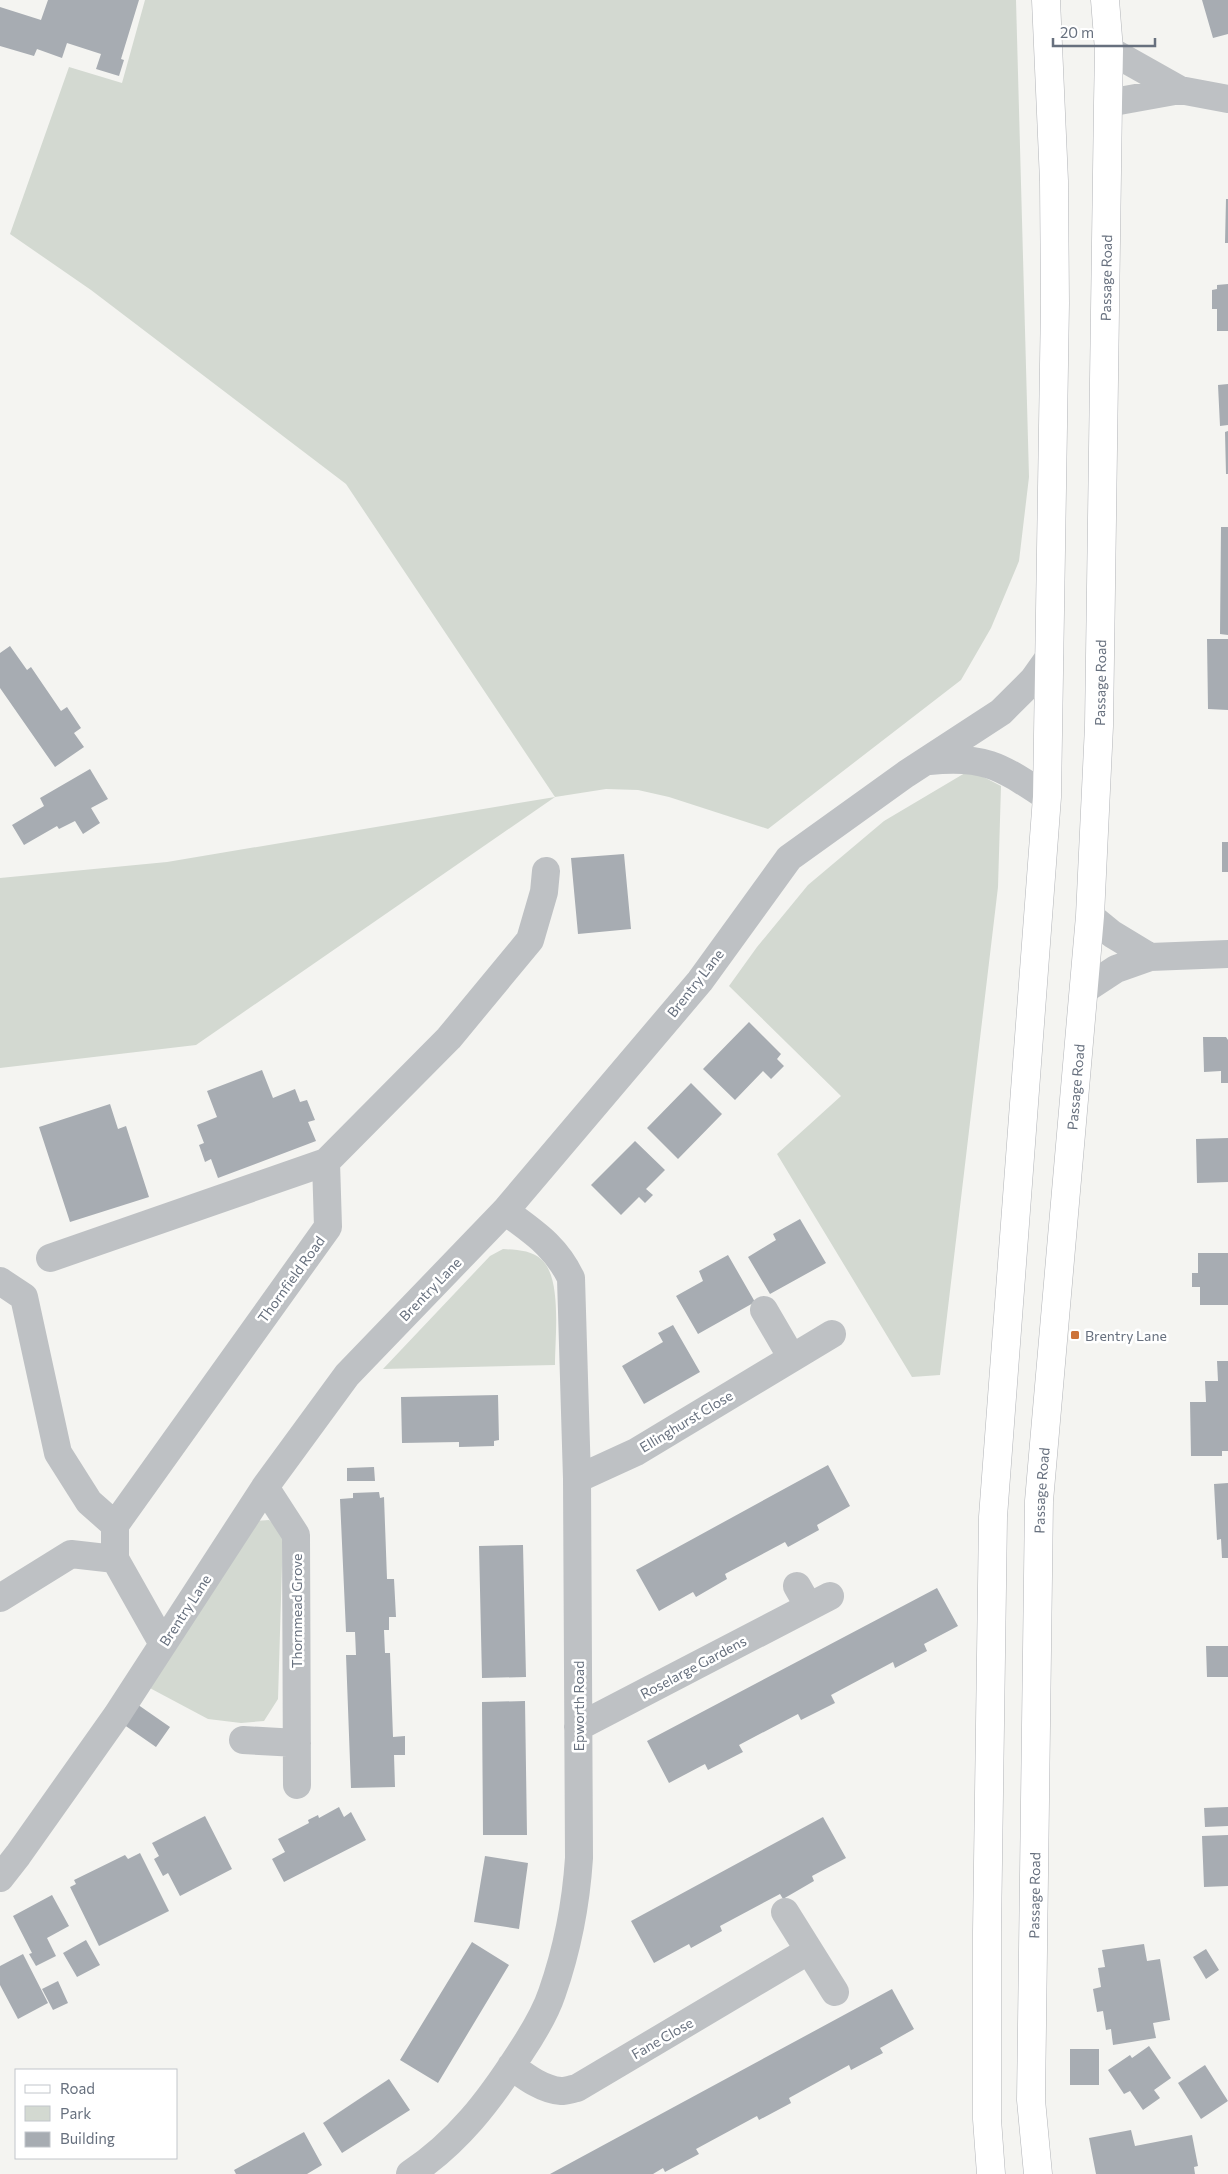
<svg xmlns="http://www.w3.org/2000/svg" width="1228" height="2174" viewBox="0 0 1228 2174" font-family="Commissioner,sans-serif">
<rect width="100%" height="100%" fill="#f4f4f1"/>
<!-- green -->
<path fill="#d3d9d1" d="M 145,0 L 1016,0 L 1029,477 L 1019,561 L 991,628 L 961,680 L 768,829 L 669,797 L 638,790 L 606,789 L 555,797 L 196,1045 L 0,1068 L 0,878 L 167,862 L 555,797 L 346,484 L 91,290 L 10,234 L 69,67 L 122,83 Z
M 970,770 L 1001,786 L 998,887 L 940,1375 L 912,1377 L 777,1154 L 841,1096 L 729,986 L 757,947 L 808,885 L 884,821 Z
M 503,1249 C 516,1250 532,1250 542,1260 C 562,1279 555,1337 555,1365 L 383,1369 L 490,1256 Z
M 269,1520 L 283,1532 L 278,1699 L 264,1721 L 241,1723 L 208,1719 L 146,1686 L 255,1521 Z"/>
<!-- building -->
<path fill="#a7acb2" d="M 48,0 L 139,0 L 121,59 L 124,60 L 119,76 L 96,69 L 101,54 L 67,43 L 62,58 L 37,49 L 34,56 L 0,46 L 0,7 L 41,20 Z
M 1202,0 L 1228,0 L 1228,34 L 1213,38 Z
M 1226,199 L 1228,199 L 1228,243 L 1225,243 Z
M 1228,284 L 1228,331 L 1217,331 L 1217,309 L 1212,309 L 1212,290 L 1217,289 L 1217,285 Z
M 1228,384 L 1228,425 L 1220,426 L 1218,385 Z
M 1228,431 L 1228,474 L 1226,474 L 1225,432 Z
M 1221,527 L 1228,527 L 1228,635 L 1220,634 Z
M 1207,639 L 1228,639 L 1228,710 L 1208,709 Z
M 10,646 L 27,670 L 31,667 L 61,711 L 67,707 L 81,728 L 74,733 L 84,747 L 55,767 L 0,688 L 0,653 Z
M 90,769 L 108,799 L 91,808 L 100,823 L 83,834 L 75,821 L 59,829 L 57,826 L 24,845 L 12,825 L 44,806 L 40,798 Z
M 1222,842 L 1228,842 L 1228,872 L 1222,872 Z
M 624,854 L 631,929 L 578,934 L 571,858 Z
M 749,1022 L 781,1054 L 777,1059 L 784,1066 L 771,1079 L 763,1071 L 735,1100 L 703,1069 Z
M 1203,1037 L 1226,1037 L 1228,1040 L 1228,1083 L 1221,1083 L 1221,1071 L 1204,1072 Z
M 262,1070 L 273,1098 L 295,1089 L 300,1102 L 307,1100 L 315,1120 L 308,1122 L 316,1141 L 218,1178 L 211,1159 L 205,1162 L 199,1145 L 204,1143 L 197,1125 L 217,1117 L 207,1091 Z
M 691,1083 L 722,1114 L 678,1159 L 647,1128 Z
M 110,1104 L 118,1129 L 126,1126 L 149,1197 L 70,1222 L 39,1127 Z
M 1228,1138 L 1228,1182 L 1197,1183 L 1196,1139 Z
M 635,1141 L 665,1170 L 646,1189 L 653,1195 L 645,1203 L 639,1197 L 621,1215 L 591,1185 Z
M 800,1219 L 826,1263 L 770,1294 L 748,1257 L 776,1240 L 773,1234 Z
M 1198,1253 L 1228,1253 L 1228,1305 L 1200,1305 L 1200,1287 L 1192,1287 L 1192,1273 L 1198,1273 Z
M 728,1255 L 755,1302 L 698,1334 L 676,1296 L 703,1281 L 699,1271 Z
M 673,1325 L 700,1372 L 644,1404 L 622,1366 L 663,1342 L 658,1333 Z
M 1217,1361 L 1228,1361 L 1228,1451 L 1222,1451 L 1222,1456 L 1191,1456 L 1190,1402 L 1206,1402 L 1205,1381 L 1218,1381 Z
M 498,1395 L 499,1440 L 494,1441 L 494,1446 L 459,1447 L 459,1442 L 402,1443 L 401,1397 Z
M 828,1465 L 850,1506 L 817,1525 L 819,1530 L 788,1547 L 785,1542 L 725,1574 L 727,1579 L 696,1597 L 693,1592 L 659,1611 L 636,1570 Z
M 374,1467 L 375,1481 L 347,1481 L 347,1468 Z
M 1228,1483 L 1228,1558 L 1222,1558 L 1221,1539 L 1217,1540 L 1214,1484 Z
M 379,1492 L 380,1498 L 384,1497 L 387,1579 L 394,1579 L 396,1617 L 389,1617 L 389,1630 L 384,1630 L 385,1653 L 390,1653 L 393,1737 L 405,1736 L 405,1755 L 394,1755 L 395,1787 L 351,1788 L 346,1655 L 356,1655 L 355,1632 L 346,1632 L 340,1499 L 353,1498 L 353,1493 Z
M 523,1545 L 526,1677 L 482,1678 L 479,1546 Z
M 937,1588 L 958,1626 L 924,1644 L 927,1651 L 895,1668 L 893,1662 L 831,1695 L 835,1703 L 801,1720 L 798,1714 L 739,1745 L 743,1752 L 708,1770 L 705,1764 L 669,1783 L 647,1741 Z
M 1206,1646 L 1228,1646 L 1228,1677 L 1207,1677 Z
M 525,1701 L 527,1835 L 483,1835 L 482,1702 Z
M 134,1702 L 170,1727 L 156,1747 L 120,1722 Z
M 339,1807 L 344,1817 L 351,1812 L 366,1840 L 284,1882 L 272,1859 L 285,1852 L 278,1839 L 309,1823 L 308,1820 L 318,1815 L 319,1818 Z
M 1228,1807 L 1228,1826 L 1205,1827 L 1204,1808 Z
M 205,1816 L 232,1869 L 180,1896 L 168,1873 L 163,1876 L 154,1859 L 159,1856 L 152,1843 Z
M 823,1817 L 846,1858 L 812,1876 L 814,1881 L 783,1899 L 780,1894 L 720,1926 L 722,1931 L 691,1948 L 689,1944 L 654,1963 L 631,1921 Z
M 1228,1835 L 1228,1886 L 1204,1887 L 1202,1836 Z
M 140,1853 L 169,1911 L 99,1946 L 70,1887 L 76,1884 L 74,1880 L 125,1855 L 128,1859 Z
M 485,1856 L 528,1863 L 519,1929 L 474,1922 Z
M 52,1895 L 69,1926 L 47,1938 L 56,1956 L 36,1966 L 29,1954 L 32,1953 L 13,1916 Z
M 86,1940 L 100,1965 L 77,1977 L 63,1953 Z
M 472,1942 L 509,1965 L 438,2083 L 400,2060 Z
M 1144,1944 L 1147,1961 L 1160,1959 L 1170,2020 L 1153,2023 L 1156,2038 L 1113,2045 L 1111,2029 L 1106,2030 L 1103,2011 L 1097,2012 L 1093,1989 L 1101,1987 L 1098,1968 L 1105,1967 L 1102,1950 Z
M 1206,1949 L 1219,1970 L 1206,1979 L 1193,1957 Z
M 23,1954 L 48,2003 L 18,2019 L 0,1985 L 0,1966 Z
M 58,1981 L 68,2003 L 53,2010 L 42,1989 Z
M 892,1989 L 914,2029 L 880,2048 L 883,2053 L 851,2070 L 849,2065 L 789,2098 L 791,2103 L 759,2120 L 757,2116 L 696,2149 L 699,2154 L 665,2172 L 663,2168 L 653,2174 L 550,2174 Z
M 1149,2046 L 1171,2078 L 1154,2090 L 1160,2098 L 1143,2110 L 1130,2091 L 1124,2094 L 1108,2070 L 1130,2055 L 1132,2058 Z
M 1070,2049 L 1099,2049 L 1099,2085 L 1070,2085 Z
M 1205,2065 L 1228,2101 L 1201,2119 L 1178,2083 Z
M 389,2079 L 410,2110 L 342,2153 L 323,2123 Z
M 1131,2130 L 1135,2146 L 1192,2135 L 1198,2166 L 1194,2167 L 1195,2174 L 1096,2174 L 1089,2138 Z
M 304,2132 L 322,2165 L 307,2174 L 236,2174 L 234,2170 Z"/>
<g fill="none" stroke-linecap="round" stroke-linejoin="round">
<!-- major casing -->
<g stroke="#b2b4b8" stroke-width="29">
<g id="major">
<path d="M 991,2174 L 987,2119 L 987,1932 L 993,1517 L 1047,797 L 1055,303 L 1054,181 L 1046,0"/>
<path id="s1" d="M 1038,2174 L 1031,2100 L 1039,1501 L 1090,916 L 1099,726 L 1108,103 L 1109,50 L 1105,0"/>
</g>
</g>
<!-- minor -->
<path stroke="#bec1c4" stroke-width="28" d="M 1109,50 L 1180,90
M 1108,103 L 1180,90 L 1228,99
M 929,761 C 986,755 1001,767 1047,797
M 1090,916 L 1112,934 L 1150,957
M 1084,990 L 1116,969 L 1150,957 L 1228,954
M 50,1258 L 326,1162 L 449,1038 L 530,940 L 544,892 L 546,871
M 0,1281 L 24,1297 L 58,1453 L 89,1502 L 115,1525 L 115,1559 L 163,1644
M 764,1310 L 792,1358
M 577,1479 L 636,1452 L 832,1334
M 265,1487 L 296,1535 L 297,1785
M 115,1525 L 328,1227 L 326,1162
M 797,1586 L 809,1607
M 0,1598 L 71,1554 L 115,1559
M 578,1727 L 830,1596
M 243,1740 L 297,1743
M 0,1878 L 18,1855 L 117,1715 L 265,1487 L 347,1375 L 505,1211 L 700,981 L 789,858 L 906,774 L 1001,712 L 1033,680 L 1050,656
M 785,1912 L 835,1992
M 511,2066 C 526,2077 543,2090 561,2091 C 566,2091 572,2089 577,2088 L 808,1951
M 410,2174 C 458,2142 489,2101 520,2053 C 532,2035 545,2014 552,1993 C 567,1950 576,1904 579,1858 L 577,1479 L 571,1278 C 555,1245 533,1232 505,1211"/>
<!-- major -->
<use href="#major" stroke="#fff" stroke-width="28"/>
</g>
<!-- markers -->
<rect fill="#cd7339" stroke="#fff" stroke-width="2" x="1070" y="1330" width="10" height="10" rx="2.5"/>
<g text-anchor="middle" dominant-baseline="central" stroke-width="5" stroke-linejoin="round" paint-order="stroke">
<!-- street labels -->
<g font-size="14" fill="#67707e" stroke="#fff">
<text stroke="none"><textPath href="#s1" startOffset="1899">Passage Road</textPath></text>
<text stroke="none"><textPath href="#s1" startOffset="1494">Passage Road</textPath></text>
<text transform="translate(695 983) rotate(-52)">Brentry Lane</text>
<text stroke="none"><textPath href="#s1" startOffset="1089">Passage Road</textPath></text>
<text transform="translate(291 1279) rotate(-54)">Thornfield Road</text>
<text transform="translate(430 1289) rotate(-46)">Brentry Lane</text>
<text transform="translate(686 1421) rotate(-31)">Ellinghurst Close</text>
<text stroke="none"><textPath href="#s1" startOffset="684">Passage Road</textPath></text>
<text transform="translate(185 1610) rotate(-57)">Brentry Lane</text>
<text transform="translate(296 1611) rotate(-90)">Thornmead Grove</text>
<text transform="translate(693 1667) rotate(-28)">Roselarge Gardens</text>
<text transform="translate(578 1706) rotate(-90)">Epworth Road</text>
<text stroke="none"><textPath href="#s1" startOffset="279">Passage Road</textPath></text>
<text transform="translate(662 2038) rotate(-30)">Fane Close</text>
</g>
<!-- poi labels -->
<g font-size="14" fill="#67707e" stroke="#fff" text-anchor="start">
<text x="1085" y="1335">Brentry Lane</text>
</g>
</g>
<!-- legend -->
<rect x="15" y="2069" width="162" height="90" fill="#ffffff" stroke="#c2c6cb"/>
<rect x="25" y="2085" width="25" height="8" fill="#ffffff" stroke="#c2c6cb"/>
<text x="60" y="2094" font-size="15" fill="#67707e">Road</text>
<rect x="25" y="2106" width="25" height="15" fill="#d3d9d1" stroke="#c2c6cb"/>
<text x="60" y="2119" font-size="15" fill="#67707e">Park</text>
<rect x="25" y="2132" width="25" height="15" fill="#a7acb2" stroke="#c2c6cb"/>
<text x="60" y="2144" font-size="15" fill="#67707e">Building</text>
<!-- scale -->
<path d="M1053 38v8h102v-8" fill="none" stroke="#67707e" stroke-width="2.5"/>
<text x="1060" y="38" font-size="15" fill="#67707e" stroke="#ffffff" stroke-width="4" paint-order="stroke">20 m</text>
</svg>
